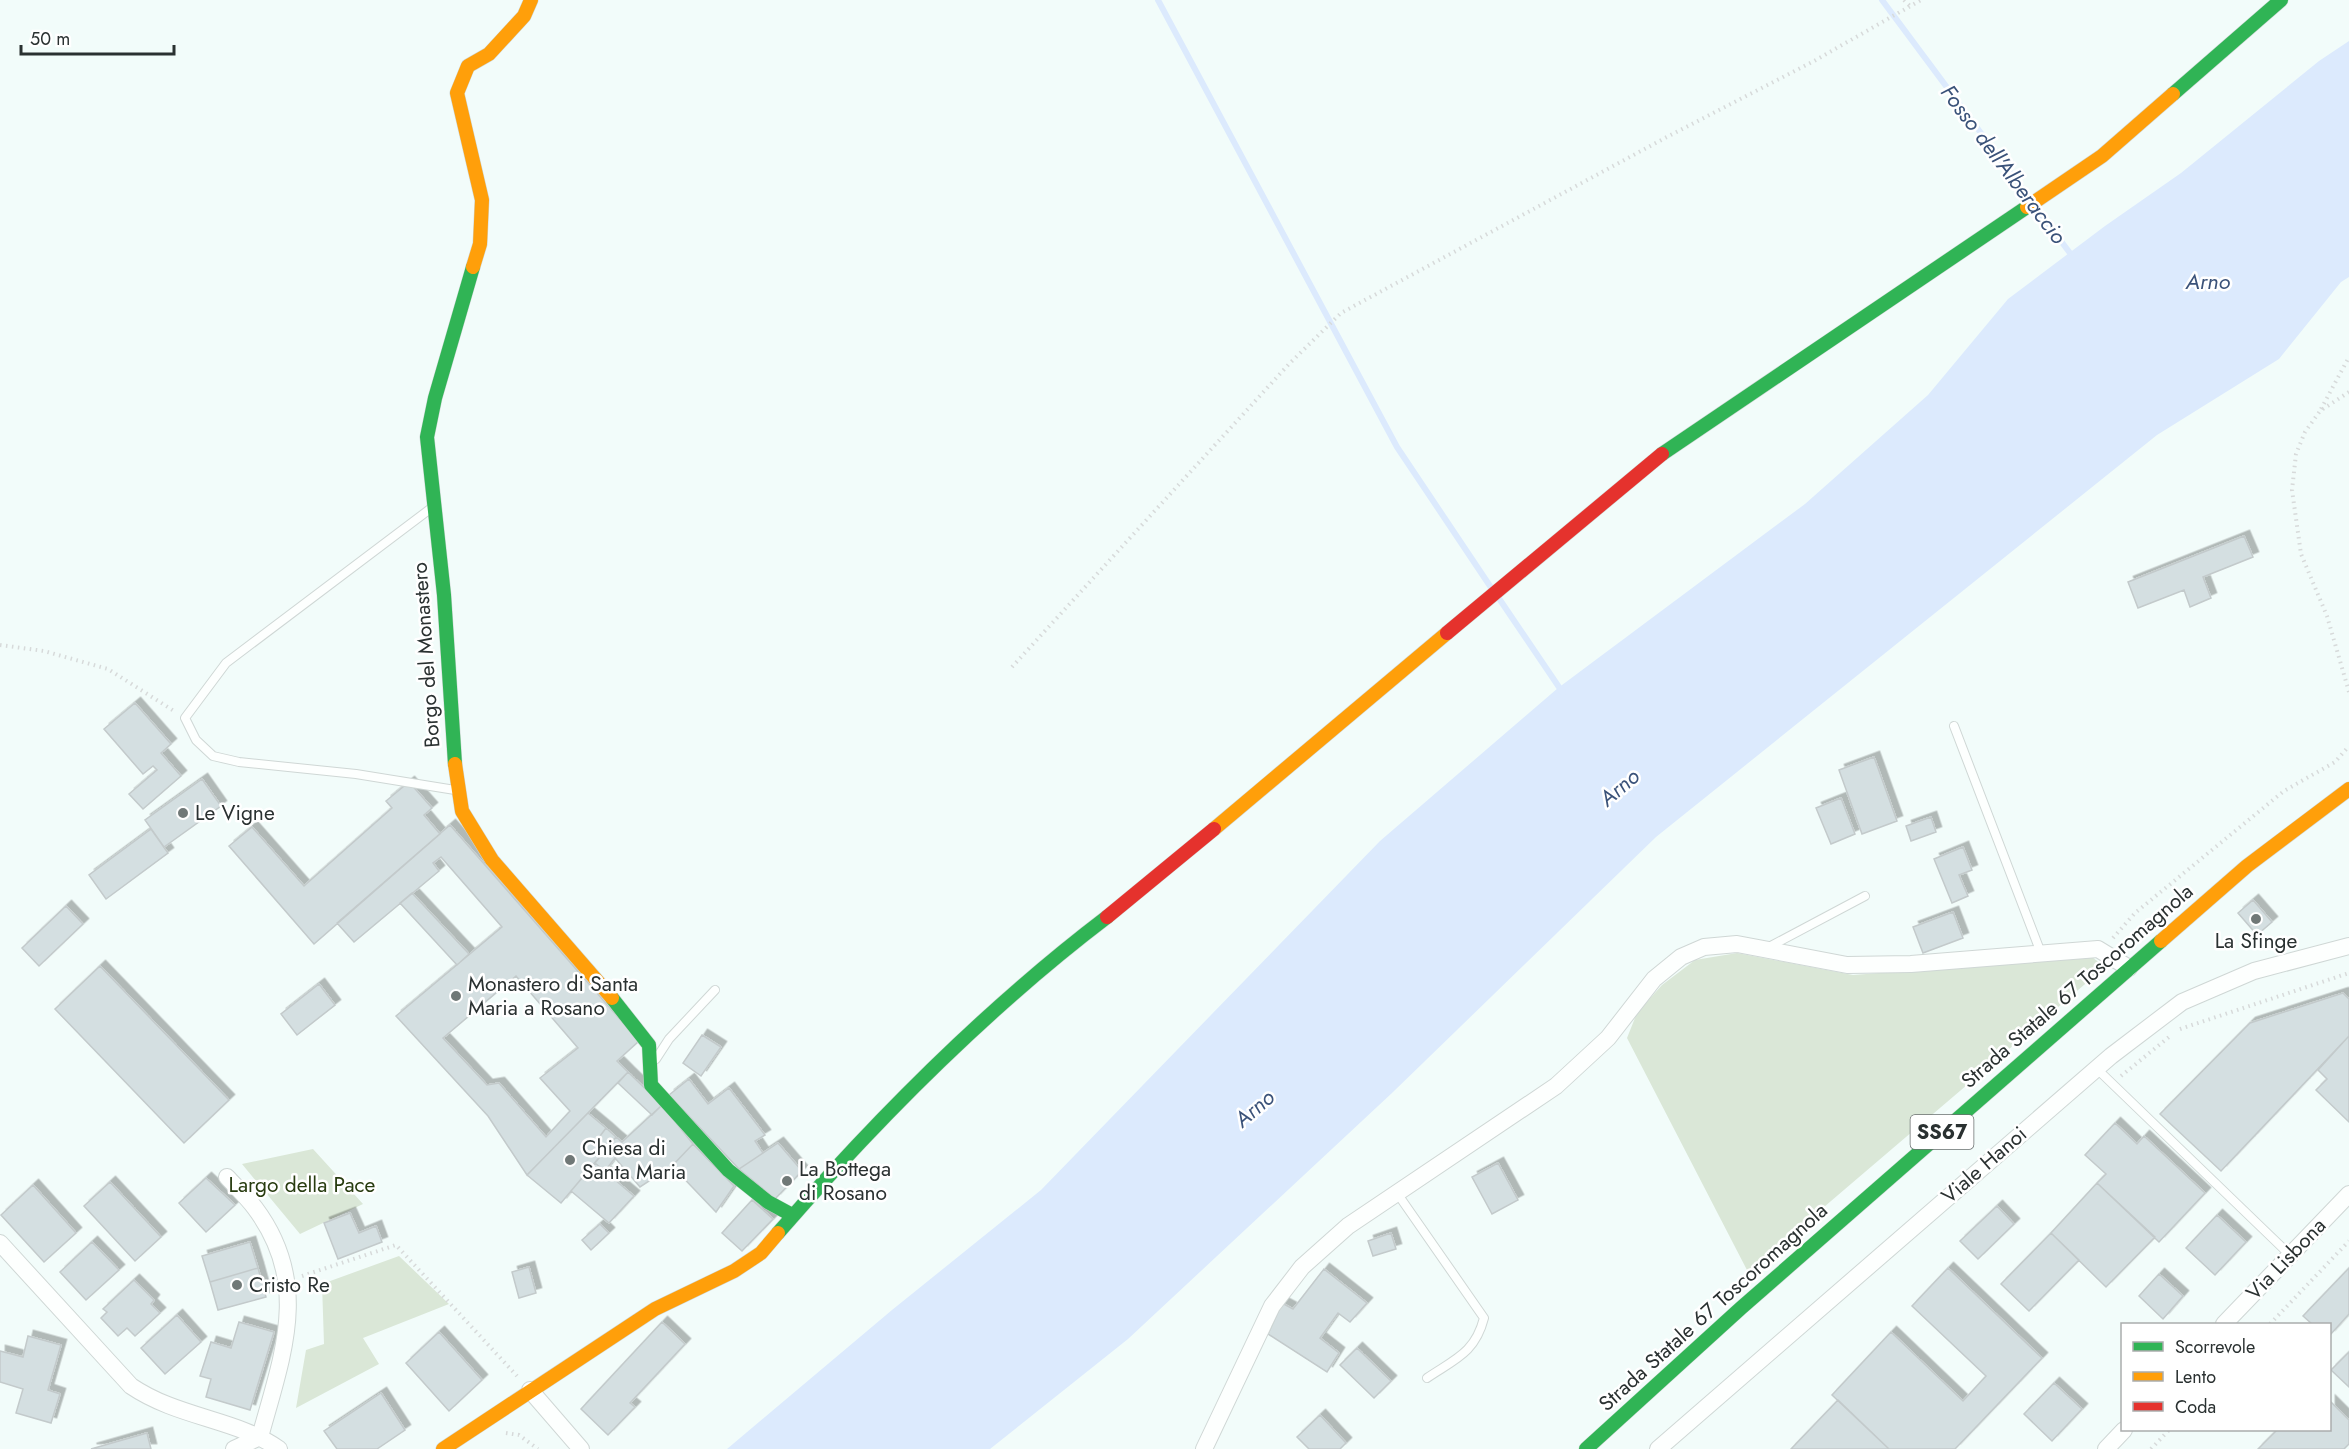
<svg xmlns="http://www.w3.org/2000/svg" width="2349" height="1449" viewBox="0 0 2349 1449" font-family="Jost,sans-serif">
<defs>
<filter id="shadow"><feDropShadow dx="5.5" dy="-5.5" stdDeviation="0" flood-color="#0004"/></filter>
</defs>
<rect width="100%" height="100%" fill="#f2fcfa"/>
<!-- green -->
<path fill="#dae7d7" d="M 1737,953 L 1853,975 L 2092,957 L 2105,967 L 1748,1272 L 1627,1038 L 1637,1013 L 1662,985 L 1695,960 Z
M 313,1149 L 363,1204 L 300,1234 L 242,1164 Z
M 399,1256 L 449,1304 L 363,1338 L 379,1364 L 296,1408 L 306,1350 L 324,1344 L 322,1284 Z"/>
<!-- water -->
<path fill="#dceafd" d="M 2349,41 L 2349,277 L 2341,282 L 2279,359 L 2157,435 L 1656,837 L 1392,1093 L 1128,1339 L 990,1449 L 727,1449 L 892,1310 L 1041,1190 L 1380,841 L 1558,688 L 1805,504 L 1928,395 L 2008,299 L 2105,226 L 2181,173 L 2319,61 Z"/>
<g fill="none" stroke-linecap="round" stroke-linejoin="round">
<!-- stream -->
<path stroke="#dceafd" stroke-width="6" d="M 1158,0 L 1397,447 L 1492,589
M 1882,0 L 2030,199
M 2036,208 L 2073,257
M 1498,597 L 1563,693"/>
</g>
<!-- building -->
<path fill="#d4dfe1" stroke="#c3cacb" stroke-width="1.5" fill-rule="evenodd" filter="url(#shadow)" d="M 2244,536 L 2253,557 L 2203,577 L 2211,598 L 2190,607 L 2184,590 L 2138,608 L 2128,582 Z
M 135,703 L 171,744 L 161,753 L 181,776 L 143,809 L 129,794 L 157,770 L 153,766 L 143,774 L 104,729 Z
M 1874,757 L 1897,821 L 1862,834 L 1839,770 Z
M 202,779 L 221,806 L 164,847 L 145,820 Z
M 409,782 L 432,808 L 424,815 L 440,834 L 314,944 L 229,846 L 252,827 L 304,886 L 392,808 L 386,801 Z
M 1841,798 L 1855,834 L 1831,844 L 1816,808 Z
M 1931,817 L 1936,832 L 1911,841 L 1906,826 Z
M 450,825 L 639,1041 L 617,1061 L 628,1072 L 527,1175 L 488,1116 L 396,1016 L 502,927 L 441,857 L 433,863 L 439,871 L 354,942 L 337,923 ZM 516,976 L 578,1048 L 540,1078 L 570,1111 L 546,1137 L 499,1083 L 487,1085 L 443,1038 Z
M 151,829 L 168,853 L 106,899 L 89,875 Z
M 1963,847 L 1972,870 L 1959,875 L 1968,896 L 1952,903 L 1934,859 Z
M 412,893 L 469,954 L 457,965 L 400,903 Z
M 2253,900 L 2272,922 L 2257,935 L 2238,913 Z
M 66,906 L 83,924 L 39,966 L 22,948 Z
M 1953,912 L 1963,938 L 1923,953 L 1913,927 Z
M 100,966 L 229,1100 L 184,1143 L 55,1009 Z
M 319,984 L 335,1005 L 297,1035 L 281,1014 Z
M 2343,993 L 2349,999 L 2349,1036 L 2221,1171 L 2160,1114 L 2250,1023 Z
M 702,1035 L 721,1047 L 701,1076 L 683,1063 Z
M 2349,1036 L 2349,1122 L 2316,1090 L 2327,1079 L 2318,1070 Z
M 628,1072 L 662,1105 L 652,1115 L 618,1083 Z
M 689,1079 L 708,1104 L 729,1088 L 765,1135 L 755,1141 L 763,1153 L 739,1169 L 669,1095 Z
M 662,1105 L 693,1144 L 672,1166 L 640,1187 L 615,1158 L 605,1171 L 595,1163 L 616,1137 L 622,1142 Z
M 588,1113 L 606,1128 L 597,1140 L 607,1148 L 561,1203 L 527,1175 Z
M 2115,1123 L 2137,1144 L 2144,1136 L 2205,1193 L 2159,1242 L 2097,1183 L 2106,1174 L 2085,1155 Z
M 606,1128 L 616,1137 L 607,1148 L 597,1140 Z
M 778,1143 L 802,1171 L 775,1199 L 739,1169 Z
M 693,1144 L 734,1186 L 716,1212 L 672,1166 Z
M 595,1163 L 634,1196 L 609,1223 L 571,1191 Z
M 1498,1163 L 1518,1200 L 1492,1214 L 1472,1177 Z
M 206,1178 L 235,1205 L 206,1232 L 179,1203 Z
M 110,1182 L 161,1237 L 135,1261 L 84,1206 Z
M 2097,1183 L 2155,1237 L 2106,1287 L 2051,1233 Z
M 33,1185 L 76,1233 L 44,1262 L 1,1215 Z
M 752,1200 L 773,1219 L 742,1251 L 722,1233 Z
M 1997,1206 L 2014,1224 L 1978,1259 L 1960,1241 Z
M 350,1213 L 359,1233 L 376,1226 L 382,1242 L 338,1259 L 324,1223 Z
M 2217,1215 L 2246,1242 L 2215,1275 L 2186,1248 Z
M 600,1224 L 609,1233 L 591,1250 L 582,1240 Z
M 1391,1233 L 1396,1249 L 1373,1256 L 1368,1241 Z
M 2051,1233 L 2079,1260 L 2029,1311 L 2001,1284 Z
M 92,1242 L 119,1270 L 86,1300 L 60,1272 Z
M 250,1242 L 258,1268 L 210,1282 L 202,1256 Z
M 529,1267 L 536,1293 L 519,1298 L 512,1272 Z
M 258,1268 L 266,1297 L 218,1310 L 210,1282 Z
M 1948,1268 L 2042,1358 L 1955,1449 L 1889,1449 L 1832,1395 L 1891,1332 L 1963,1401 L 1986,1376 L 1912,1306 Z
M 2349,1268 L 2349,1314 L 2330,1335 L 2330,1324 L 2312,1324 L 2303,1316 Z
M 1324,1269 L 1367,1303 L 1350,1322 L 1338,1313 L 1320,1338 L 1339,1353 L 1327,1372 L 1268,1334 L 1282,1303 L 1293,1309 Z
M 2159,1274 L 2183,1296 L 2163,1319 L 2139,1296 Z
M 134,1280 L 154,1300 L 151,1304 L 160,1313 L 135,1336 L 127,1328 L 118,1336 L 101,1318 L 107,1312 L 103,1309 Z
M 177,1315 L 201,1342 L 165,1374 L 141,1348 Z
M 239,1322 L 274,1332 L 250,1410 L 206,1397 L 211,1379 L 200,1376 L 211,1342 L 231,1348 Z
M 662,1322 L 685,1344 L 630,1403 L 635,1407 L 608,1435 L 581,1409 Z
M 439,1332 L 482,1380 L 449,1411 L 406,1363 Z
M 28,1336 L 61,1345 L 48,1390 L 60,1394 L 51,1423 L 16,1413 L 23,1389 L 0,1382 L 0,1351 L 23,1357 Z
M 1357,1348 L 1391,1381 L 1374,1398 L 1340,1365 Z
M 2349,1352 L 2349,1387 L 2331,1370 Z
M 2054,1383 L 2082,1409 L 2052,1441 L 2024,1414 Z
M 381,1393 L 405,1430 L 377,1449 L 337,1449 L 324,1431 Z
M 1838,1400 L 1889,1449 L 1791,1449 Z
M 2330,1401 L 2349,1420 L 2349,1444 L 2344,1449 L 2258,1449 L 2277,1430 L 2330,1430 Z
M 1320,1415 L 1346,1443 L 1340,1449 L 1309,1449 L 1297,1437 Z
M 147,1433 L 151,1449 L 91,1449 Z"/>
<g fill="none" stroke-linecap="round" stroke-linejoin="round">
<!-- lane casing -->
<g stroke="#cfd7d5" stroke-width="10">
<path id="lane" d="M 430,509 L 226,663 L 185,718 L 196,740 L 213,756 L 239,762 L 356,774 L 455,790
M 1954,726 L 2041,953
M 1767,948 L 1865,896
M 656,1059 L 669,1039 L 715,990
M 2096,1068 L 2290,1255
M 1397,1193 L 1484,1318 C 1475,1353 1455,1359 1427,1378"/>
</g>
<!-- street casing -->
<g stroke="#cfd7d5" stroke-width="18">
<path id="street" d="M 227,1177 C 236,1187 247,1197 255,1208 C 312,1284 282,1356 260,1437 L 234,1449
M 0,1243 L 131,1386 C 178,1418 237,1419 279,1449
M 2224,1324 L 2349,1194
M 530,1390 L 581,1449
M 1204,1449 L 1272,1306 L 1302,1267 L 1348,1226 L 1556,1086 L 1608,1038 L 1654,979 L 1681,957 L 1704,947 L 1737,944 L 1847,965 L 1911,964 L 2098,949 L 2129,968
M 1658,1449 L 2111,1056 L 2182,1002 L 2254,971 L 2349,946
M 2106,1449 L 2124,1430"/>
</g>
<!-- fast casing -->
<g stroke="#cfd7d5" stroke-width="15">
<path id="fast" d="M 2173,94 L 2281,0
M 1662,454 L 2027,207
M 455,764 L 444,595 L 427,437 L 435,398 L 473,267
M 612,998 L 649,1045 L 651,1085 L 728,1170 L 768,1202 L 792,1215
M 778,1233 C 878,1118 986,1009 1107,917
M 1586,1449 L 1741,1308 L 2161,941"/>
</g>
<!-- slow casing -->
<g stroke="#cfd7d5" stroke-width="15">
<path id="slow" d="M 2027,207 L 2102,156 L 2173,94
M 473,267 L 480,244 L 482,200 L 457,93 L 468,66 L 489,54 L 524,16 L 531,0
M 455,764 L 462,811 L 492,860 L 612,998
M 1214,829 L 1447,633
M 2161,941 L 2247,866 L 2349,789
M 443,1449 L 655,1309 L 734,1271 L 761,1253 L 778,1233"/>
</g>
<!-- jam casing -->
<g stroke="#cfd7d5" stroke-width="15">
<path id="jam" d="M 1447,633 L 1662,454
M 1107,917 L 1214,829"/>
</g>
<!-- path -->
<path stroke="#d7dada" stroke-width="4" stroke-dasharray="1.5 4.5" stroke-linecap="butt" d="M 1904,0 L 1910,6
M 2349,392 L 2320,411 L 2305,432 L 2296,454 L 2292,490 L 2301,554 L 2327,616 L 2349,692
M 2321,409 L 2349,357
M 0,645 L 44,651 L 108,669 L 174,711
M 1012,667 L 1289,364 L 1341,313 L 1665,138 L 1814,61 L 1921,0
M 2113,938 L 2135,913 L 2284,791 L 2335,762 L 2349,746
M 2180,1029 L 2349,973
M 2121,1076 L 2169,1037
M 302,1276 L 396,1245 L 517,1376
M 2270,1324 L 2349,1241
M 506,1433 L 519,1435 L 538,1449
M 2151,1449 L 2169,1430"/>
<!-- lane -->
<use href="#lane" stroke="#fdfffe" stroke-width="8"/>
<!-- street -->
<use href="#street" stroke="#fdfffe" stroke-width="16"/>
<!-- fast -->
<use href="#fast" stroke="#30b455" stroke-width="14"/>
<!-- slow -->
<use href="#slow" stroke="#ff9f0a" stroke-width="14"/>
<!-- jam -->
<use href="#jam" stroke="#e5322d" stroke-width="14"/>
</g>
<!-- markers -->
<g fill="#707877" stroke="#fff" stroke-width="2">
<circle cx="183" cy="813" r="6"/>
<circle cx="2256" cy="919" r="6"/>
<circle cx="456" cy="996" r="6"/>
<circle cx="570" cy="1160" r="6"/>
<circle cx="787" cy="1181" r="6"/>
<circle cx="237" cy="1285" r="6"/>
</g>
<g text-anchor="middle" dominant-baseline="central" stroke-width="5" stroke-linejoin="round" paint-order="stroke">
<!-- shield labels -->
<rect fill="#fff" stroke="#6a6f6f" stroke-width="1.5" x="1910.5" y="1115" width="63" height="34" rx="4.5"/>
<g font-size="20" font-weight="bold" fill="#2a3131">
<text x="1942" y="1132">SS67</text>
</g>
<!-- street labels -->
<g font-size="21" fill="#2a3131" stroke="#fff">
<text transform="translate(426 655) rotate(-94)">Borgo del Monastero</text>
<text transform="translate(2077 986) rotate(-41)">Strada Statale 67 Toscoromagnola</text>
<text transform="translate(1984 1165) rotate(-41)">Viale Hanoi</text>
<text transform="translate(2286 1259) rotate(-46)">Via Lisbona</text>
<text transform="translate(1713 1307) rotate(-42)">Strada Statale 67 Toscoromagnola</text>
</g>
<!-- poi labels -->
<g font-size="21" fill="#2a3131" stroke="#fff" text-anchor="start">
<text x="195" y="813">Le Vigne</text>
<text x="2256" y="941" text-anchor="middle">La Sfinge</text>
<text x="468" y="984">Monastero di Santa<tspan x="468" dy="24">Maria a Rosano</tspan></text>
<text x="582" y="1148">Chiesa di<tspan x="582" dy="24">Santa Maria</tspan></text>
<text x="799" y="1169">La Bottega<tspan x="799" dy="24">di Rosano</tspan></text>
<text x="249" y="1285">Cristo Re</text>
</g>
<!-- park labels -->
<g font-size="21" fill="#283c10" stroke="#fff">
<text x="302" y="1185">Largo della Pace</text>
</g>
<!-- water labels -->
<g font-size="22" font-style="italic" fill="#3a5279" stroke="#fff">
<text transform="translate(2004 164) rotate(53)">Fosso dell'Alberaccio</text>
<text x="2208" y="281">Arno</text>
<text transform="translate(1619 787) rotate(-41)">Arno</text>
<text transform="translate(1254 1108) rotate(-41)">Arno</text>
</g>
</g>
<!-- legend -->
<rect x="2121" y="1323" width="210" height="108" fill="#ffffff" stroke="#aaadad" stroke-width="1.5"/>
<rect x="2133" y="1342" width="30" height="9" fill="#30b455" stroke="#aaadad" stroke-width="1.5"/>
<text x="2175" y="1353" font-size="18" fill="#2a3131">Scorrevole</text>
<rect x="2133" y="1372" width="30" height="9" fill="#ff9f0a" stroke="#aaadad" stroke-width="1.5"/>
<text x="2175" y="1383" font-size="18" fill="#2a3131">Lento</text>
<rect x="2133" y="1402" width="30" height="9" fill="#e5322d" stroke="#aaadad" stroke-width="1.5"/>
<text x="2175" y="1413" font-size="18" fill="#2a3131">Coda</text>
<!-- scale -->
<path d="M21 45v9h153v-9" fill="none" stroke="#2a3131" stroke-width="3"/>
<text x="30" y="45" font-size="18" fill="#2a3131" stroke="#ffffff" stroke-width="4.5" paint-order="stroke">50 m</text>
</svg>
